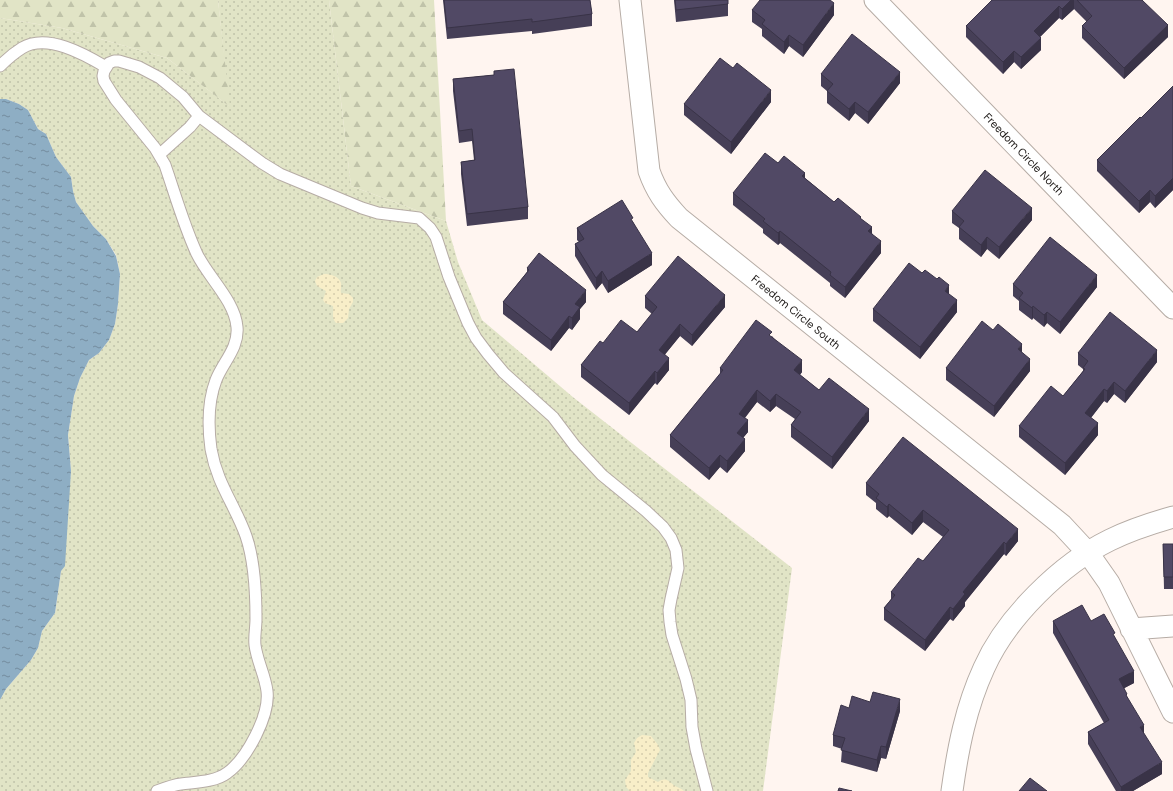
<svg xmlns="http://www.w3.org/2000/svg" width="1173" height="791" viewBox="0 0 1173 791" font-family="'DM Sans',sans-serif">
<defs>
<pattern id="grass-dots" width="8" height="8" patternUnits="userSpaceOnUse"><rect width="8" height="8" fill="#e1e4c6"/><path d="M2 2h.1M6 6h.1" fill="none" stroke="#c0c3a9" stroke-width="1.8" stroke-linecap="round"/></pattern>
<pattern id="forest-firs" width="22" height="20" patternUnits="userSpaceOnUse"><rect width="22" height="20" fill="#e1e4c6"/><path d="M5 1l3.5 6h-7zM16 11l3.5 6h-7z" fill="#c0c3a9"/></pattern>
<pattern id="sand-dots" width="8" height="8" patternUnits="userSpaceOnUse"><rect width="8" height="8" fill="#f8eec8"/><path d="M2 2h.1M6 6h.1" fill="none" stroke="#d4cbab" stroke-width="1.8" stroke-linecap="round"/></pattern>
<pattern id="water-ripples" width="26" height="14" patternUnits="userSpaceOnUse"><rect width="26" height="14" fill="#8eaec4"/><path d="M2 4q2-2 4 0t4 0M15 11q2-2 4 0t4 0" fill="none" stroke="#738c9e"/></pattern>
</defs>
<rect width="100%" height="100%" fill="#fff5f0"/>
<!-- grass -->
<path fill="url(#grass-dots)" d="M 218,0 L 329,0 L 351,186 L 446,221 L 458,262 L 482,320 L 574,398 L 792,568 L 763,791 L 0,791 L 0,700 L 6,689 L 31,660 L 38,648 L 42,631 L 55,613 L 61,571 L 71,471 L 68,435 L 74,396 L 80,378 L 89,360 L 99,353 L 109,340 L 115,324 L 118,304 L 120,274 L 116,255 L 106,239 L 93,226 L 76,202 L 73,191 L 71,177 L 56,157 L 46,134 L 38,129 L 28,110 L 19,104 L 6,99 L 0,99 L 0,18 L 62,28 L 167,58 L 229,106 Z"/>
<!-- forest -->
<path fill="url(#forest-firs)" d="M 0,0 L 218,0 L 230,107 L 167,58 L 62,28 L 0,18 Z
M 329,0 L 434,0 L 446,221 L 351,186 Z"/>
<!-- sand -->
<path fill="url(#sand-dots)" d="M 324,274 C 330,274 339,276 341,283 C 342,287 340,289 341,293 L 349,294 L 353,298 L 353,302 L 349,309 L 348,318 L 343,323 L 336,323 C 331,317 334,313 333,306 L 325,303 L 323,300 L 326,291 L 317,286 L 315,281 L 317,277 Z
M 642,735 L 651,736 L 658,745 L 660,750 L 648,773 L 648,777 L 658,782 C 667,776 669,782 675,786 C 679,788 681,788 684,791 L 630,791 L 626,787 L 625,780 L 631,771 L 631,760 L 636,752 L 634,743 L 637,738 Z"/>
<!-- water -->
<path fill="url(#water-ripples)" d="M 0,99 L 6,99 L 19,104 L 28,110 L 38,129 L 46,134 L 56,157 L 71,177 L 73,191 L 76,202 L 93,226 L 106,239 L 116,256 L 120,274 L 118,304 L 115,324 L 109,340 L 99,353 L 89,360 L 80,378 L 74,396 L 68,435 L 71,471 L 65,566 L 61,571 L 55,613 L 42,631 L 38,648 L 31,660 L 6,689 L 0,700 Z"/>
<g fill="none" stroke-linecap="round" stroke-linejoin="round">
<!-- lane casing -->
<g stroke="#b6aca5" stroke-width="13">
<path id="lane" d="M 0,66 C 7,59 14,53 22,48 C 47,33 84,54 106,67
M 160,154 L 190,127 L 199,116
M 157,791 C 165,788 173,785 181,784 C 196,782 215,782 227,773 C 247,759 270,715 267,691 C 265,675 257,661 255,645 C 254,637 256,628 256,619 C 256,593 255,562 246,536 C 235,505 217,484 211,449 C 208,427 208,401 216,380 C 223,362 239,348 237,327 C 235,301 208,277 197,254 C 184,226 175,194 165,165 L 155,148 L 116,100 L 104,81 L 103,76 L 104,71 L 109,63 L 114,61 L 119,61 L 139,67 L 160,78 L 183,97 L 199,116 L 262,163 L 280,174 L 362,208 L 378,213 L 419,218 L 430,228 L 436,237 L 449,277 L 468,323 L 476,338 L 488,354 L 504,373 L 553,417 L 575,446 L 602,475 L 646,511 L 663,527 L 671,538 L 676,550 L 678,568 L 671,599 L 669,610 L 670,622 L 672,635 L 686,679 L 691,700 L 692,727 L 696,749 L 707,791"/>
</g>
<!-- street casing -->
<g stroke="#b6aca5" stroke-width="23">
<path id="street" d="M 630,0 L 649,171 C 656,191 665,203 679,218 L 1062,525 L 1088,553 L 1109,583 L 1173,712
M 875,0 L 1173,308
M 1131,629 L 1173,626
M 952,791 C 958,748 966,707 984,668 C 1006,618 1061,564 1110,540 C 1130,530 1152,523 1173,517"/>
</g>
<!-- lane -->
<use href="#lane" stroke="#fff" stroke-width="11"/>
<!-- street -->
<use href="#street" stroke="#fff" stroke-width="21"/>
</g>
<!-- wall -->
<path fill="#463f57" d="M 443,0 L 590,0 L 592,14 L 592,26 L 532,34 L 532,31 L 447,39 Z
M 674,0 L 728,0 L 728,16 L 676,22 Z
M 992,0 L 1142,0 L 1168,37 L 1124,79 L 1082,38 L 1082,26 L 1087,22 L 1074,9 L 1062,20 L 1059,18 L 1040,37 L 1041,50 L 1021,69 L 1014,62 L 1003,74 L 966,37 L 966,26 Z
M 752,10 L 834,15 L 803,57 L 789,46 L 784,54 L 762,36 L 762,29 L 752,22 Z
M 494,71 L 528,207 L 528,219 L 467,226 L 461,174 L 461,162 L 474,160 L 472,141 L 459,143 L 453,91 L 453,79 L 494,75 Z
M 821,74 L 900,83 L 868,124 L 855,113 L 849,121 L 827,103 L 827,91 L 821,86 Z
M 1173,86 L 1173,190 L 1155,208 L 1150,202 L 1139,213 L 1097,171 L 1097,160 L 1141,118 Z
M 771,102 L 731,154 L 684,115 L 684,104 Z
M 778,163 L 805,178 L 834,202 L 861,219 L 872,233 L 881,253 L 845,298 L 830,286 L 830,283 L 780,243 L 778,245 L 763,233 L 763,229 L 733,205 L 733,193 Z
M 952,211 L 1032,220 L 999,259 L 987,249 L 981,257 L 959,239 L 959,228 L 952,223 Z
M 633,222 L 652,265 L 608,293 L 602,283 L 596,290 L 575,256 L 575,244 L 579,242 L 577,240 L 577,228 Z
M 527,268 L 586,302 L 580,309 L 580,319 L 572,330 L 569,328 L 551,351 L 503,314 L 503,302 L 527,272 Z
M 1013,284 L 1097,287 L 1060,334 L 1047,323 L 1044,327 L 1033,318 L 1032,320 L 1019,310 L 1019,301 L 1013,296 Z
M 949,294 L 957,312 L 920,359 L 873,321 L 873,309 Z
M 645,296 L 725,307 L 692,346 L 680,336 L 665,354 L 669,370 L 657,385 L 655,383 L 629,415 L 581,377 L 581,365 L 603,343 L 637,332 L 652,314 L 645,308 Z
M 772,336 L 802,372 L 800,375 L 819,390 L 869,421 L 832,469 L 791,437 L 791,425 L 795,419 L 776,406 L 770,412 L 757,402 L 745,418 L 748,432 L 743,438 L 745,451 L 727,473 L 720,467 L 709,480 L 670,447 L 670,435 L 720,374 L 720,368 Z
M 1022,353 L 1030,371 L 994,417 L 946,380 L 946,368 Z
M 1078,353 L 1157,362 L 1125,403 L 1114,394 L 1107,403 L 1104,401 L 1091,418 L 1098,435 L 1065,475 L 1019,437 L 1019,426 L 1063,396 L 1083,371 L 1083,369 L 1078,365 Z
M 866,483 L 1018,541 L 1006,556 L 1004,554 L 965,602 L 965,606 L 953,621 L 950,619 L 925,651 L 884,620 L 884,608 L 891,599 L 891,592 L 923,561 L 943,537 L 923,522 L 912,535 L 889,516 L 887,518 L 876,509 L 876,503 L 866,495 Z
M 1163,544 L 1173,544 L 1173,589 L 1164,589 Z
M 1053,621 L 1091,621 L 1115,638 L 1134,683 L 1124,688 L 1127,697 L 1162,774 L 1133,791 L 1116,791 L 1088,744 L 1088,732 L 1104,723 L 1053,633 Z
M 849,708 L 900,711 L 886,759 L 881,758 L 877,772 L 841,762 L 842,749 L 833,746 L 833,735 Z"/>
<!-- shaded-wall -->
<path fill="#393347" d="M 1071,0 L 1074,0 L 1074,9 L 1062,20 L 1062,9 Z
M 834,3 L 834,15 L 803,57 L 803,45 Z
M 1059,6 L 1059,18 L 1034,43 L 1034,31 Z
M 1168,25 L 1168,37 L 1124,79 L 1124,68 Z
M 789,35 L 789,46 L 784,54 L 784,42 Z
M 1041,38 L 1041,50 L 1021,69 L 1021,57 Z
M 1014,51 L 1014,62 L 1003,74 L 1003,62 Z
M 900,72 L 900,83 L 868,124 L 868,112 Z
M 771,90 L 771,102 L 731,154 L 731,142 Z
M 855,102 L 855,113 L 849,121 L 849,109 Z
M 1173,168 L 1173,190 L 1155,208 L 1155,196 Z
M 805,173 L 805,184 L 802,176 Z
M 1150,190 L 1150,202 L 1139,213 L 1139,201 Z
M 1032,208 L 1032,220 L 999,259 L 999,247 Z
M 872,227 L 872,239 L 868,231 Z
M 780,231 L 780,243 L 778,245 L 778,233 Z
M 987,237 L 987,249 L 981,257 L 981,245 Z
M 881,241 L 881,253 L 845,298 L 845,287 Z
M 652,253 L 652,265 L 608,293 L 608,281 Z
M 602,271 L 602,283 L 596,290 L 596,278 Z
M 1097,275 L 1097,287 L 1060,334 L 1060,322 Z
M 949,285 L 949,297 L 945,291 Z
M 586,290 L 586,302 L 580,309 L 580,319 L 572,330 L 572,318 L 575,304 Z
M 725,295 L 725,307 L 692,346 L 692,335 Z
M 957,300 L 957,312 L 920,359 L 920,347 Z
M 1033,306 L 1033,318 L 1032,320 L 1032,308 Z
M 1047,312 L 1047,323 L 1044,327 L 1044,315 Z
M 569,316 L 569,328 L 551,351 L 551,340 Z
M 680,324 L 680,336 L 659,362 L 659,350 Z
M 1022,344 L 1022,355 L 1018,349 Z
M 1157,350 L 1157,362 L 1125,403 L 1125,391 Z
M 669,358 L 669,370 L 657,385 L 657,373 Z
M 1030,359 L 1030,371 L 994,417 L 994,406 Z
M 802,360 L 802,372 L 794,382 L 794,370 Z
M 655,371 L 655,383 L 629,415 L 629,403 Z
M 1114,382 L 1114,394 L 1107,403 L 1107,391 Z
M 1104,389 L 1104,401 L 1085,425 L 1085,413 Z
M 757,390 L 757,402 L 739,425 L 739,414 Z
M 776,394 L 776,406 L 770,412 L 770,401 Z
M 869,409 L 869,421 L 832,469 L 832,457 Z
M 748,420 L 748,432 L 737,445 L 737,433 Z
M 1098,423 L 1098,435 L 1065,475 L 1065,463 Z
M 745,439 L 745,451 L 727,473 L 727,461 Z
M 720,455 L 720,467 L 709,480 L 709,468 Z
M 889,504 L 889,516 L 887,518 L 887,507 Z
M 923,510 L 923,522 L 912,535 L 912,523 Z
M 1018,529 L 1018,541 L 1006,556 L 1006,544 Z
M 1004,542 L 1004,554 L 965,602 L 965,606 L 953,621 L 953,609 L 963,592 Z
M 950,607 L 950,619 L 925,651 L 925,640 Z
M 1134,671 L 1134,683 L 1119,691 L 1119,679 Z
M 900,699 L 900,711 L 886,759 L 886,747 Z
M 1144,725 L 1144,737 L 1140,727 Z
M 881,746 L 881,758 L 877,772 L 877,760 Z
M 1162,762 L 1162,774 L 1133,791 L 1121,791 L 1121,787 Z"/>
<!-- building -->
<path fill="#514965" stroke="#393347" d="M 444,0 L 590,0 L 592,14 L 532,22 L 532,19 L 447,28 Z
M 675,0 L 728,0 L 728,4 L 676,10 Z
M 760,0 L 830,0 L 834,3 L 803,45 L 789,35 L 784,42 L 762,24 L 765,20 L 752,10 Z
M 992,0 L 1071,0 L 1062,9 L 1059,6 L 1034,31 L 1041,38 L 1021,57 L 1014,51 L 1003,62 L 966,26 Z
M 1077,0 L 1142,0 L 1168,25 L 1124,68 L 1082,26 L 1092,16 Z
M 852,34 L 900,72 L 868,112 L 855,102 L 849,109 L 827,91 L 833,84 L 821,74 Z
M 720,58 L 733,68 L 737,63 L 771,90 L 731,142 L 684,104 Z
M 514,69 L 528,207 L 467,214 L 461,162 L 475,160 L 472,129 L 459,131 L 453,79 L 494,75 L 494,71 Z
M 1173,86 L 1173,178 L 1155,196 L 1150,190 L 1139,201 L 1097,160 L 1140,117 L 1141,118 Z
M 765,153 L 778,163 L 784,156 L 805,173 L 802,176 L 834,202 L 838,198 L 861,217 L 860,218 L 872,227 L 868,231 L 881,241 L 845,287 L 830,275 L 831,272 L 780,231 L 778,233 L 763,221 L 765,219 L 733,193 Z
M 985,170 L 1032,208 L 999,247 L 987,237 L 981,245 L 959,227 L 964,221 L 952,211 Z
M 622,200 L 633,218 L 631,219 L 652,253 L 608,281 L 602,271 L 596,278 L 575,244 L 584,239 L 577,228 Z
M 1050,237 L 1097,275 L 1060,322 L 1047,312 L 1044,315 L 1033,306 L 1032,308 L 1019,298 L 1023,293 L 1013,284 Z
M 539,253 L 586,290 L 575,304 L 580,307 L 572,318 L 569,316 L 551,340 L 503,302 L 529,270 L 527,268 Z
M 678,256 L 725,295 L 692,335 L 680,324 L 659,350 L 669,358 L 657,373 L 655,371 L 629,403 L 581,365 L 600,341 L 603,343 L 621,320 L 637,332 L 657,307 L 645,296 Z
M 909,263 L 922,273 L 925,270 L 937,279 L 939,277 L 949,285 L 945,291 L 957,300 L 920,347 L 873,309 Z
M 1110,312 L 1157,350 L 1125,391 L 1114,382 L 1107,391 L 1104,389 L 1085,413 L 1098,423 L 1065,463 L 1019,426 L 1051,386 L 1063,396 L 1085,369 L 1083,368 L 1088,361 L 1078,353 Z
M 756,320 L 772,332 L 769,335 L 802,360 L 794,370 L 819,390 L 829,378 L 869,409 L 832,457 L 791,425 L 801,412 L 776,394 L 770,401 L 757,390 L 739,414 L 748,420 L 737,433 L 745,439 L 727,461 L 720,455 L 709,468 L 670,435 L 723,370 L 720,368 Z
M 982,321 L 993,330 L 998,324 L 1022,344 L 1018,349 L 1030,359 L 994,406 L 946,368 Z
M 903,437 L 1018,529 L 1006,544 L 1004,542 L 963,592 L 965,594 L 953,609 L 950,607 L 925,640 L 884,608 L 895,595 L 891,592 L 918,558 L 923,561 L 949,530 L 923,510 L 912,523 L 889,504 L 887,507 L 876,498 L 879,494 L 866,483 Z
M 1163,544 L 1173,544 L 1173,577 L 1164,577 Z
M 1082,605 L 1091,621 L 1104,614 L 1115,633 L 1113,634 L 1134,671 L 1119,679 L 1127,694 L 1126,695 L 1144,725 L 1140,727 L 1162,762 L 1121,787 L 1088,732 L 1109,720 L 1053,621 Z
M 873,692 L 900,699 L 886,747 L 881,746 L 877,760 L 841,750 L 845,738 L 833,735 L 841,705 L 849,708 L 852,696 L 870,702 Z
M 1030,778 L 1047,791 L 1019,791 Z
M 839,788 L 852,791 L 838,791 Z"/>
<g text-anchor="middle" dominant-baseline="central" stroke-width="4" stroke-linejoin="round" paint-order="stroke">
<!-- street labels -->
<g font-size="11" fill="#191513" stroke="#fff">
<text transform="translate(1024 154) rotate(46)">Freedom Circle North</text>
<text transform="translate(796 312) rotate(39)">Freedom Circle South</text>
</g>
</g>
</svg>
